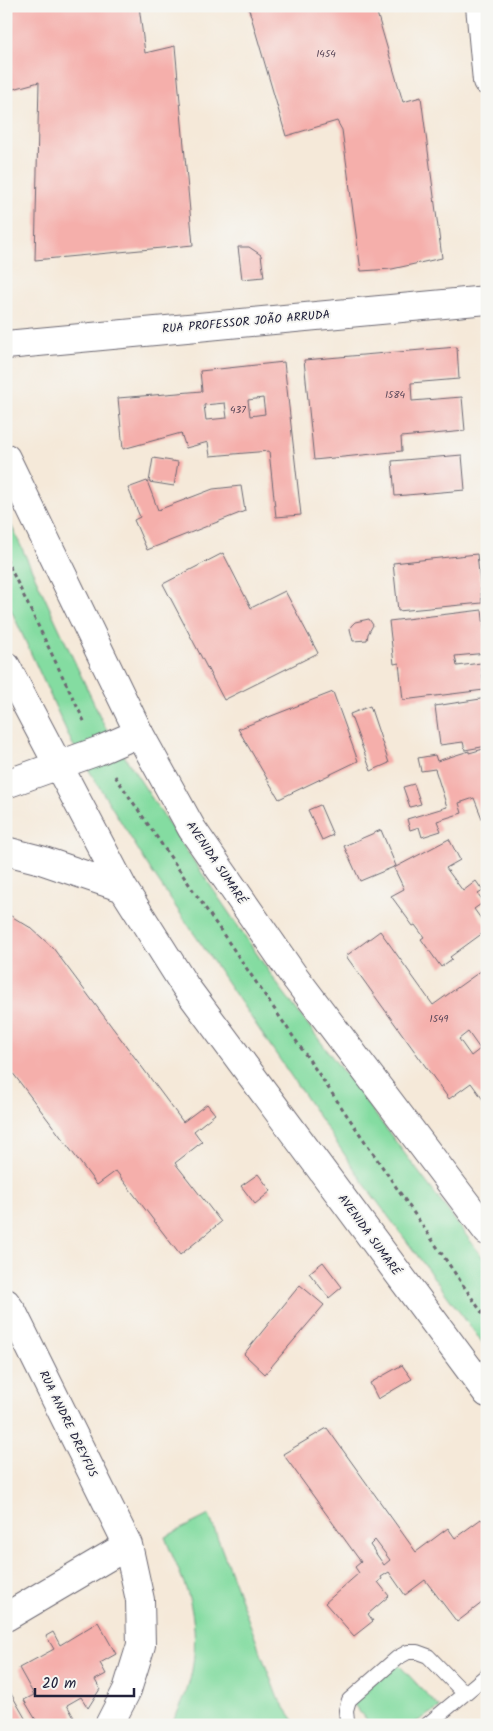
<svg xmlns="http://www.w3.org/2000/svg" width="493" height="1731" viewBox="0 0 493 1731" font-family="Kalam,sans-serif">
<rect width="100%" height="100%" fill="#f6f6f2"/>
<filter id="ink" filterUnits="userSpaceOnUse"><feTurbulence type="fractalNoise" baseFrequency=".02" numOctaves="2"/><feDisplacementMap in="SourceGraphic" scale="10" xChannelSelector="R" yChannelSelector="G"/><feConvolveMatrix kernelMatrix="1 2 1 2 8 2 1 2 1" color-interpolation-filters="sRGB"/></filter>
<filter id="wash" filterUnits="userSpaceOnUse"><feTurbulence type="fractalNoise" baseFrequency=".0096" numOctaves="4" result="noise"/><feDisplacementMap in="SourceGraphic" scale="20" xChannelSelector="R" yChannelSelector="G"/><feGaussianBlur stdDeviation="1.12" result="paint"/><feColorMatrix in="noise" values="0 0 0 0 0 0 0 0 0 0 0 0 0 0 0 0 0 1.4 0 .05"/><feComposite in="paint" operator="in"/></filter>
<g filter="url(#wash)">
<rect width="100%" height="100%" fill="#f5e9d9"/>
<!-- green -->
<path fill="#84dca1" stroke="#537f6e" d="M 6,514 L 104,725 L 176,835 L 278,985 L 487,1263 L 487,1349 L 370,1192 L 152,872 L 72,743 L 6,599 Z
M 209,1515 L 277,1696 L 297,1725 L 170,1725 C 195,1687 200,1642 189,1598 C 184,1580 172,1556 165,1537 Z
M 397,1663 L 440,1708 L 411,1725 L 370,1725 L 351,1701 Z"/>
<g id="blocks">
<!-- building -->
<path fill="#f5afab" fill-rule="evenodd" d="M 6,6 L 139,6 L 145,53 L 175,46 L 193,245 L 35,260 L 39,82 L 6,91 Z
M 248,6 L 375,6 L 403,102 L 421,97 L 442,258 L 392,269 L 361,271 L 342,130 L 337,121 L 286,136 Z
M 238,247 L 249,247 L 261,255 L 264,277 L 242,279 Z
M 457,347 L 459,379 L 411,383 L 412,401 L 462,397 L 465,431 L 401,437 L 402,451 L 314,460 L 304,360 Z
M 284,362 L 301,515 L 276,517 L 269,451 L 210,456 L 208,442 L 186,448 L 181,433 L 123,449 L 118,398 L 202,391 L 200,371 ZM 263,398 L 265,414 L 250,416 L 248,400 ZM 225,403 L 227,418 L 206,420 L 204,405 Z
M 462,455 L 465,490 L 395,496 L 392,461 Z
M 153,458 L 178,462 L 174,486 L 149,482 Z
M 147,481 L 158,510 L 213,489 L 241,486 L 245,511 L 147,550 L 134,520 L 140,517 L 128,488 Z
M 223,553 L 251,608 L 285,591 L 318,653 L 224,700 L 163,584 Z
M 477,554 L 482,603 L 398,611 L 393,563 Z
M 482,610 L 487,653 L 455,656 L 457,666 L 481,663 L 484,690 L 403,700 L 399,663 L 394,664 L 389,621 Z
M 369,619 L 373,625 L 368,634 L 367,640 L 353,641 L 350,629 L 351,626 L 355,622 Z
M 333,692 L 358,761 L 279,799 L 238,729 Z
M 487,698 L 487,746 L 465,750 L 463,742 L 440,745 L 435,706 Z
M 370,706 L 389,763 L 371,771 L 350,714 Z
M 487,748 L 487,831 L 474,798 L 459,803 L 462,813 L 437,821 L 441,831 L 422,837 L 419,827 L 410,830 L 407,819 L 447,807 L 435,769 L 421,771 L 418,758 L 435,755 L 437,761 L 469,751 L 469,753 Z
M 414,784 L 421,804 L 410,807 L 403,787 Z
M 320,805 L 333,835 L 322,840 L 308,810 Z
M 381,830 L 396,866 L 360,881 L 344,846 Z
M 449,839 L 460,860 L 446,868 L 463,891 L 476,881 L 483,891 L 478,894 L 484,902 L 474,909 L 487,927 L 487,930 L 450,957 L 452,959 L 441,967 L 421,939 L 424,937 L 415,925 L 413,926 L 391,896 L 404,889 L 394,868 Z
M 6,913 L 31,928 L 53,948 L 183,1122 L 207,1104 L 215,1114 L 194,1131 L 202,1142 L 175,1163 L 221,1222 L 180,1255 L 116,1171 L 97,1185 L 6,1064 Z
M 380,931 L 433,1005 L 485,968 L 487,971 L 487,1105 L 471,1083 L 449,1099 L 346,956 ZM 468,1032 L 480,1049 L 471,1056 L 459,1039 Z
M 258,1174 L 271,1191 L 255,1204 L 241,1186 Z
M 323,1262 L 342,1287 L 329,1298 L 309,1273 Z
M 300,1285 L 324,1305 L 265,1374 L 244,1354 Z
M 402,1365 L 412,1379 L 378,1399 L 370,1383 Z
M 327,1428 L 416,1552 L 448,1528 L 455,1538 L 481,1519 L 487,1526 L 487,1599 L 457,1622 L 425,1580 L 405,1595 L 389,1572 L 381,1577 L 382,1579 L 378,1582 L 389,1596 L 368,1614 L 373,1621 L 354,1636 L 325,1603 L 359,1573 L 355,1567 L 361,1562 L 283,1454 ZM 375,1540 L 390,1560 L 384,1565 L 370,1545 Z
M 98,1622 L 116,1654 L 100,1663 L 106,1674 L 95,1680 L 100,1689 L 88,1708 L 81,1697 L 67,1705 L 78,1725 L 39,1725 L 24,1700 L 34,1695 L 19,1668 L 54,1649 L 46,1636 L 53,1632 L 60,1645 Z
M 6,1685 L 29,1725 L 6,1725 Z"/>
</g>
</g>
<g filter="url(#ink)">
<use href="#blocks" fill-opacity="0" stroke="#6c6872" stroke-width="1"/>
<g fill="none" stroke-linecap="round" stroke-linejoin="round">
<!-- lane casing -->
<g stroke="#6c6872" stroke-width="16">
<path id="lane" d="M 350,1725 L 347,1721 L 346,1710 L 349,1700 L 397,1658 L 408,1652 L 417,1652 L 428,1656 L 464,1693
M 427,1725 L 487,1675"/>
</g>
<!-- street casing -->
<g stroke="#6c6872" stroke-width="30">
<path id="street" d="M 480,6 L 487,81
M 6,345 L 487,300
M 6,784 L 98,751 L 139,733
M 6,1303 L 13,1313 L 128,1545 L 140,1600 L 141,1645 L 127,1690 L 109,1725
M 6,1617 L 128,1545"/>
</g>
<!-- primary casing -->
<g stroke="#6c6872" stroke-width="30">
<path id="primary" d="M 6,458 L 139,733 L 192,829 L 294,976 L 487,1231
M 6,666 L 123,888 L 185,986 L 487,1393
M 6,851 L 41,860 L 123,888"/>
</g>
<!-- path -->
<path stroke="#6c6872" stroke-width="3" stroke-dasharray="4 4" stroke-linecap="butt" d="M 6,559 L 85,723
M 115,776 L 487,1320"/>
<!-- lane -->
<use href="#lane" stroke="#fff" stroke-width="14"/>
<!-- street -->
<use href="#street" stroke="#fff" stroke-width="28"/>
<!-- primary -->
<use href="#primary" stroke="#fff" stroke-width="28"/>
</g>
</g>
<g text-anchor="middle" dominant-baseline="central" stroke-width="4" stroke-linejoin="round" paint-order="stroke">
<!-- number labels -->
<g font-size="10" fill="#574557">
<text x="326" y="54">1454</text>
<text x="395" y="395">1584</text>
<text x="238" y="410">437</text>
<text x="439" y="1019">1549</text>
</g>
<!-- street labels -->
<g font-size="12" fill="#22223b" stroke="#f6f6f2">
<text transform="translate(246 322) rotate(-5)">RUA PROFESSOR JOÃO ARRUDA</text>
<text transform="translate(216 863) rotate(56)">AVENIDA SUMARÉ</text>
<text transform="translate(369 1235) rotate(54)">AVENIDA SUMARÉ</text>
<text transform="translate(68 1424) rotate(64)">RUA ANDRE DREYFUS</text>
</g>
</g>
<!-- margin -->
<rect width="493" height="1731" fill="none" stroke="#f6f6f2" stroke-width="25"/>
<!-- scale -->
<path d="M35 1688v8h99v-8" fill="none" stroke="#22223b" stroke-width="2.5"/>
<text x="42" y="1688" font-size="15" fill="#22223b" stroke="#f6f6f2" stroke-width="4" paint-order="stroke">20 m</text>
</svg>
